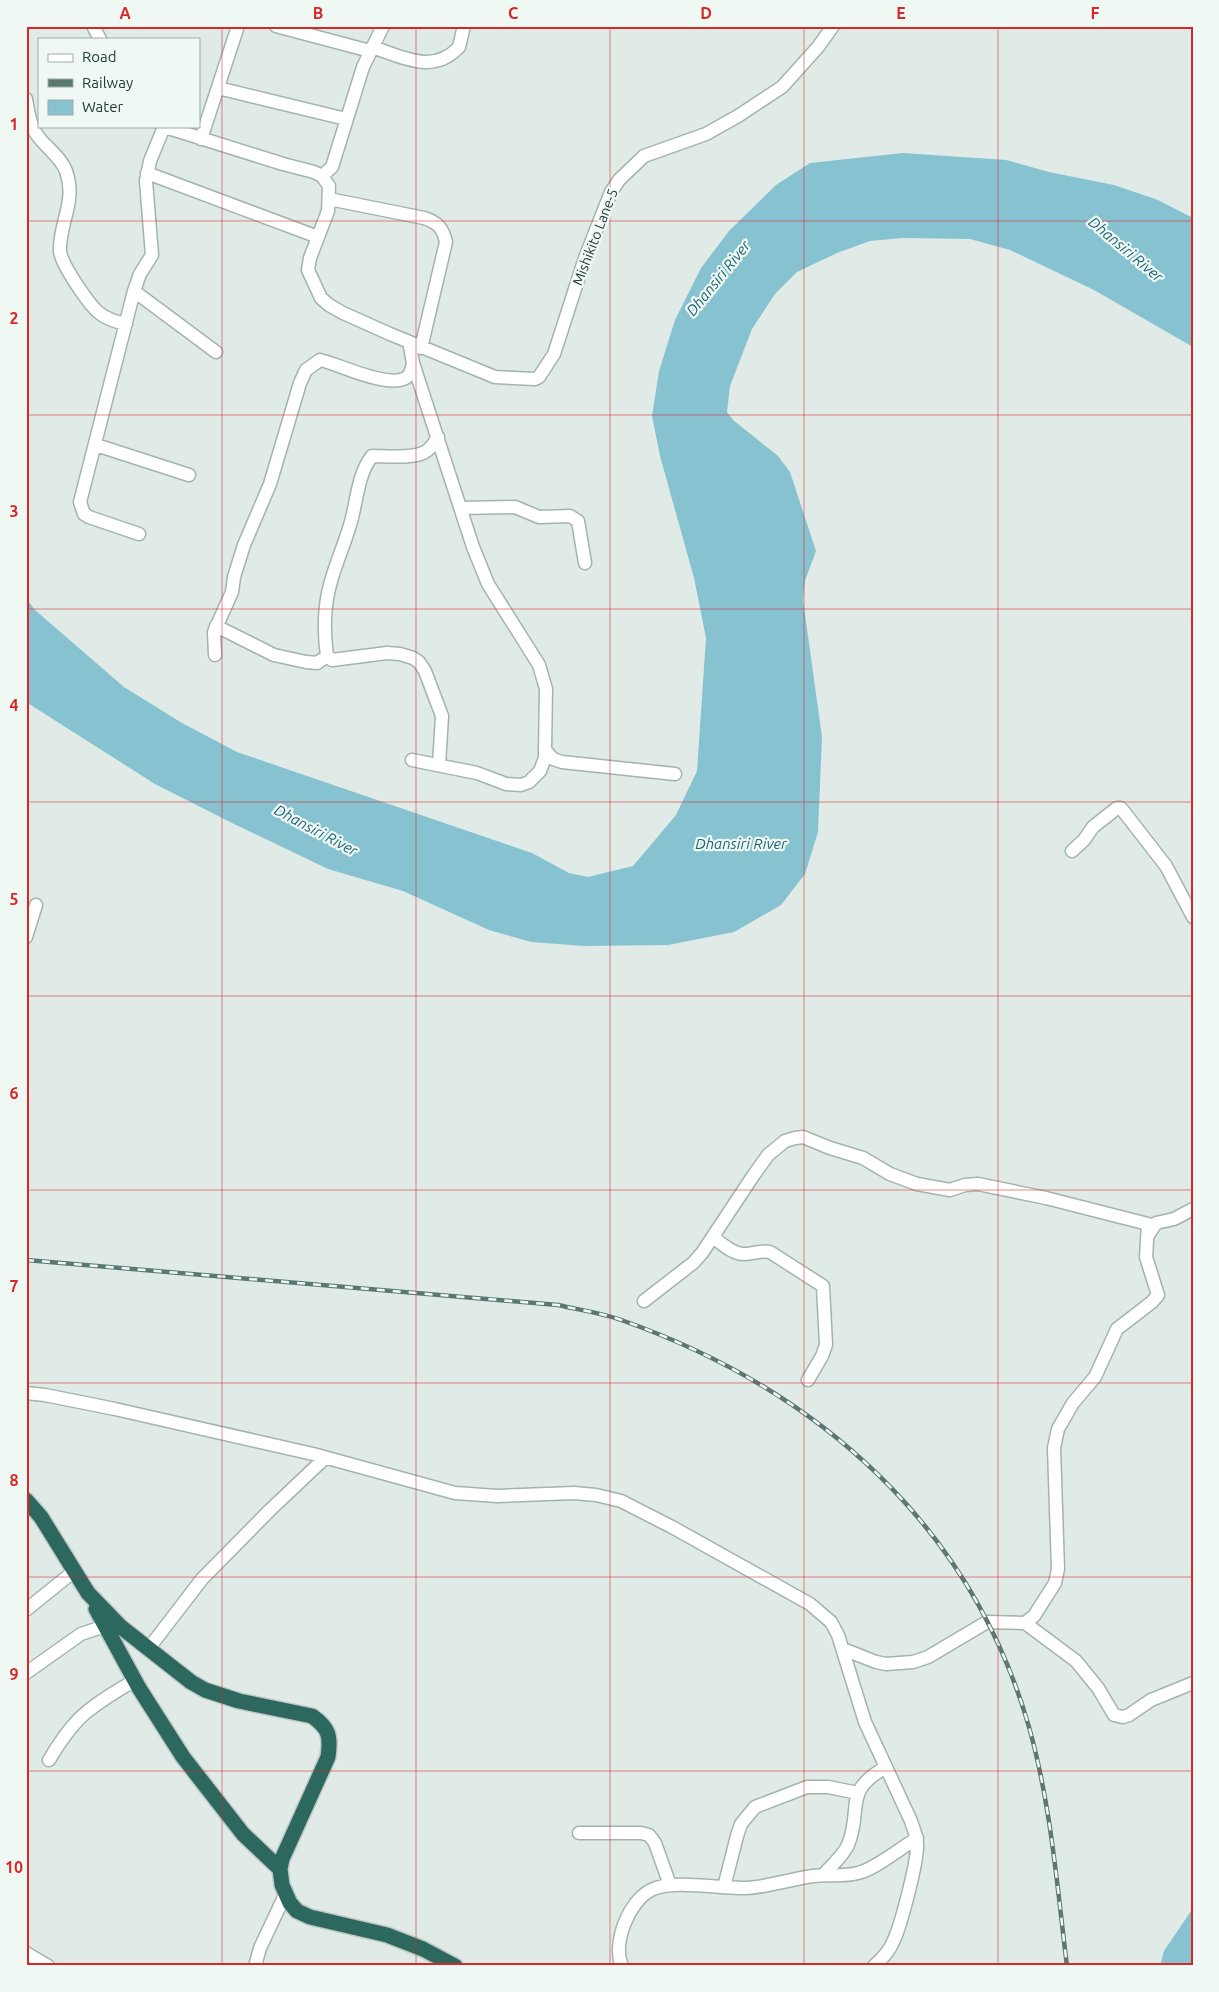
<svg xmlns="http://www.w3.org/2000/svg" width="1219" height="1992" viewBox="0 0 1219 1992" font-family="Ubuntu,sans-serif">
<rect width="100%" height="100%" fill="#e0ebe7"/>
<!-- water -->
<path fill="#87c2d1" d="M 903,153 L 1006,160 L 1049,172 L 1114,185 L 1158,200 L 1193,218 L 1193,347 L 1094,290 L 1010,250 L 970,239 L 903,238 L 870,241 L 837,253 L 797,272 L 775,294 L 752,329 L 730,386 L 727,412 L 733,420 L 778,456 L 790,472 L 816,551 L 805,581 L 803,600 L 822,737 L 818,832 L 805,874 L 781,905 L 734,932 L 668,945 L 584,946 L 531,942 L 489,930 L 403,891 L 328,869 L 234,824 L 155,784 L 26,702 L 26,598 L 35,610 L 124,687 L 182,723 L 237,752 L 532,853 L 569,873 L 588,877 L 633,866 L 676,815 L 697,771 L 706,638 L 694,578 L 660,456 L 652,416 L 659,371 L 675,320 L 701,268 L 729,231 L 776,185 L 810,163 Z
M 1193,1908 L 1193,1966 L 1160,1966 L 1164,1951 Z"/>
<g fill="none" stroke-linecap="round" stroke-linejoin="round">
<!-- minor casing -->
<g stroke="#a3b3ae" stroke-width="15">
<path id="minor" d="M 93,26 L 100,39
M 276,26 L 370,51
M 372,47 C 403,57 433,75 459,47 L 464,26
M 218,88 L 346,119
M 26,99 C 28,110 29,122 35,132 C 44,147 60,155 66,171 C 77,202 59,222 60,251 C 61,264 88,303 98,312 C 106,319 116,322 126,324
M 162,126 L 283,164 L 314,172 L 322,176 L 329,186 L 328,211 L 310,258 L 308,270 L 321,298 L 329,305 L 343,313 L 390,334 L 495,377 L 535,379 L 539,377 L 554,354 L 585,258 L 611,192 L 619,180 L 644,156 L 706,134 L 738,116 L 782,87 L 818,47 L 833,26
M 201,139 L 238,26
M 147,173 L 318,237
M 322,176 L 332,167 L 363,67 L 383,26
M 329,199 L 424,218 C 437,222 443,228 446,242 L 421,348
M 134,291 L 216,352
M 409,342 L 413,363 L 473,547 L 488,584 L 539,665 L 546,689 L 545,750 L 553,759 L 562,762 L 675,774
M 438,437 C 434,443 431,449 425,452 C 413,459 385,456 372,456 C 357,475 357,503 350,525 C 342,552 329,578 326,606 C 324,622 325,641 327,656 L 332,660 L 387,653 L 400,654 L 413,658 L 419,662 L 425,671 L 442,716 L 439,765
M 96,445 L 189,475
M 462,508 L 515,507 L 539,517 L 570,516 L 578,521 L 585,563
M 139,534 L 89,517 L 84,514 L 80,502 L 134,291 L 140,274 L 152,255 L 146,181 L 150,161 L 164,127
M 216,626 L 274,655 L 306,662 L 317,663 L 327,656
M 215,655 L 214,632 L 232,592 L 234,577 L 244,545 L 270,484 L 300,383 L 306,370 L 320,360 C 339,364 390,390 407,377 C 411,374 412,368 413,363
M 412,760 L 477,773 L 506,784 L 521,785 L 529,782 L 540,771 L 545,758 L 545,750
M 1072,851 L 1084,840 L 1093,827 L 1117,808 L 1121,808 L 1166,866 L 1193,917
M 26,937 L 36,905
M 713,1237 C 722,1244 734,1255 745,1254 C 754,1254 761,1250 770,1252 L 823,1286 L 826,1345 L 822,1356 L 808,1380
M 1147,1237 L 1156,1223 L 1174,1219 L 1193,1209
M 644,1301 L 693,1263 L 702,1253 L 753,1176 L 768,1155 L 785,1141 L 795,1138 L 803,1137 L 830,1148 L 863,1158 L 890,1174 L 917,1184 L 950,1190 L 965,1185 L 978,1184 L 1046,1198 L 1148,1224 L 1146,1257 L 1158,1295 L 1152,1302 L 1117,1329 L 1095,1377 L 1073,1403 L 1058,1429 L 1054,1448 L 1058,1569 L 1055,1583 L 1034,1616 L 1025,1623 L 987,1622 L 928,1657 L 913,1662 L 886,1664 L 876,1662 L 843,1649
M 26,1393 L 45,1395 L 115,1409 L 313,1454 L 455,1493 L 497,1496 L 574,1493 L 596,1495 L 621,1501 L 672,1527 L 810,1604 L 831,1622 L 838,1635 L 865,1722 L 911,1821 C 913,1828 917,1836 917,1844 C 918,1860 901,1926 893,1942 C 889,1952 882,1959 874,1966
M 26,1610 L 73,1572
M 1025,1623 L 1076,1661 L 1098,1688 L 1114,1715 L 1123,1717 L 1129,1715 L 1151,1700 L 1193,1683
M 149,1648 L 202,1579 L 270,1510 L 325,1458
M 26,1673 L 81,1634 L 105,1626
M 49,1760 C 58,1745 67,1731 79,1719 C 95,1703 116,1692 135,1680
M 579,1833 L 641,1833 L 649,1835 L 655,1843 L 670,1885
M 823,1875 C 831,1866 843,1856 848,1845 C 863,1807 842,1792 886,1767
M 724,1887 L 737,1836 L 741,1824 L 755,1807 L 807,1787 L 828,1787 L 858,1793
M 26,1953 L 48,1966
M 255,1966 L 260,1948 L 285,1895
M 622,1966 C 612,1943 629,1901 651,1890 C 672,1879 721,1889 746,1888 C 768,1887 791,1879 813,1876 C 828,1874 844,1877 858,1873 C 875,1869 901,1848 917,1838"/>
</g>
<!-- highway casing -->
<g stroke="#c1c8c6" stroke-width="18">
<path id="highway" d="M 26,1500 L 41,1517 L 88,1593 L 121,1627 L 191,1682 L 205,1690 L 239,1701 L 312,1716 C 329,1728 331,1736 328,1757 L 282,1859 L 280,1869 L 282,1885 L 290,1903 L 297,1911 L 310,1917 L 387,1935 L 423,1949 L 455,1966
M 96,1609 L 139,1688 L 183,1757 L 243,1834 L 280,1869"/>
</g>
<!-- minor -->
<use href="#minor" stroke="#fff" stroke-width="12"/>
<!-- highway -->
<use href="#highway" stroke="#2d685e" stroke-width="15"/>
<!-- rail casing -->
<g stroke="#5b7771" stroke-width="4.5">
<path id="rail" d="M 26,1260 L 558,1305 C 579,1310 603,1313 624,1321 C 818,1390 971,1525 1029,1727 C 1051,1805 1057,1886 1067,1966"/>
</g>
<!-- rail -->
<use href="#rail" stroke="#f0f8f4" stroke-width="2.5" stroke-dasharray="8" stroke-linecap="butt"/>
</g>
<!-- grid -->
<path fill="none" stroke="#d62828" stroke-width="1" stroke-opacity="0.55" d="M 222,26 L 222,1966M 416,26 L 416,1966M 610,26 L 610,1966M 804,26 L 804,1966M 998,26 L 998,1966M 26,221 L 1193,221M 26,415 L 1193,415M 26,609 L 1193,609M 26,802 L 1193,802M 26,996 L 1193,996M 26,1190 L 1193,1190M 26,1383 L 1193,1383M 26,1577 L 1193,1577M 26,1771 L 1193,1771"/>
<g text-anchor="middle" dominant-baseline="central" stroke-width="4.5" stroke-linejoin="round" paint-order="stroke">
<!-- street labels -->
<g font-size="14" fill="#213b35" stroke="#f0f8f4">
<text transform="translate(595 237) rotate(-69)">Mishikito Lane-5</text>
</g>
<!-- water labels -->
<g font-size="15" font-style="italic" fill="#1b6477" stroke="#f0f8f4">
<text transform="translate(1126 249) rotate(40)">Dhansiri River</text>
<text transform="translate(718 278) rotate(-51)">Dhansiri River</text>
<text transform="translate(316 830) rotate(28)">Dhansiri River</text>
<text x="741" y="843">Dhansiri River</text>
</g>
</g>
<!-- border -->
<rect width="1219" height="1992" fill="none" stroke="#f0f8f4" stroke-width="55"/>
<!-- legend -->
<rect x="38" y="38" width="162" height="90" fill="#f0f8f4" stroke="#9daca8"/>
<rect x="48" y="54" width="25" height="8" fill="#ffffff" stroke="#9daca8"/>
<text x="82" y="62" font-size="15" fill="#213b35">Road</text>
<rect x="48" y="79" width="25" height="8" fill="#5b7771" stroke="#9daca8"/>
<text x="82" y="88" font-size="15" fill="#213b35">Railway</text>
<rect x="48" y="100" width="25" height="15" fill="#87c2d1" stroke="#9daca8"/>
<text x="82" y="112" font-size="15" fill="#213b35">Water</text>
<rect x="28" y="28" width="1164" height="1936" fill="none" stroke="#d62828" stroke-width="2"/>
<g font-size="16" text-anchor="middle" font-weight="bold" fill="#d62828">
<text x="125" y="19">A</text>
<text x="318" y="19">B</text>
<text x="513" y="19">C</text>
<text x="706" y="19">D</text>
<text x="901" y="19">E</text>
<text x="1095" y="19">F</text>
<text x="14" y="130">1</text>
<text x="14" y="324">2</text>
<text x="14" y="517">3</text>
<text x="14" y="711">4</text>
<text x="14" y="905">5</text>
<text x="14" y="1099">6</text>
<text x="14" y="1292">7</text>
<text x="14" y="1486">8</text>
<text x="14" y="1680">9</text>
<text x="14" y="1873">10</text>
</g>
</svg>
